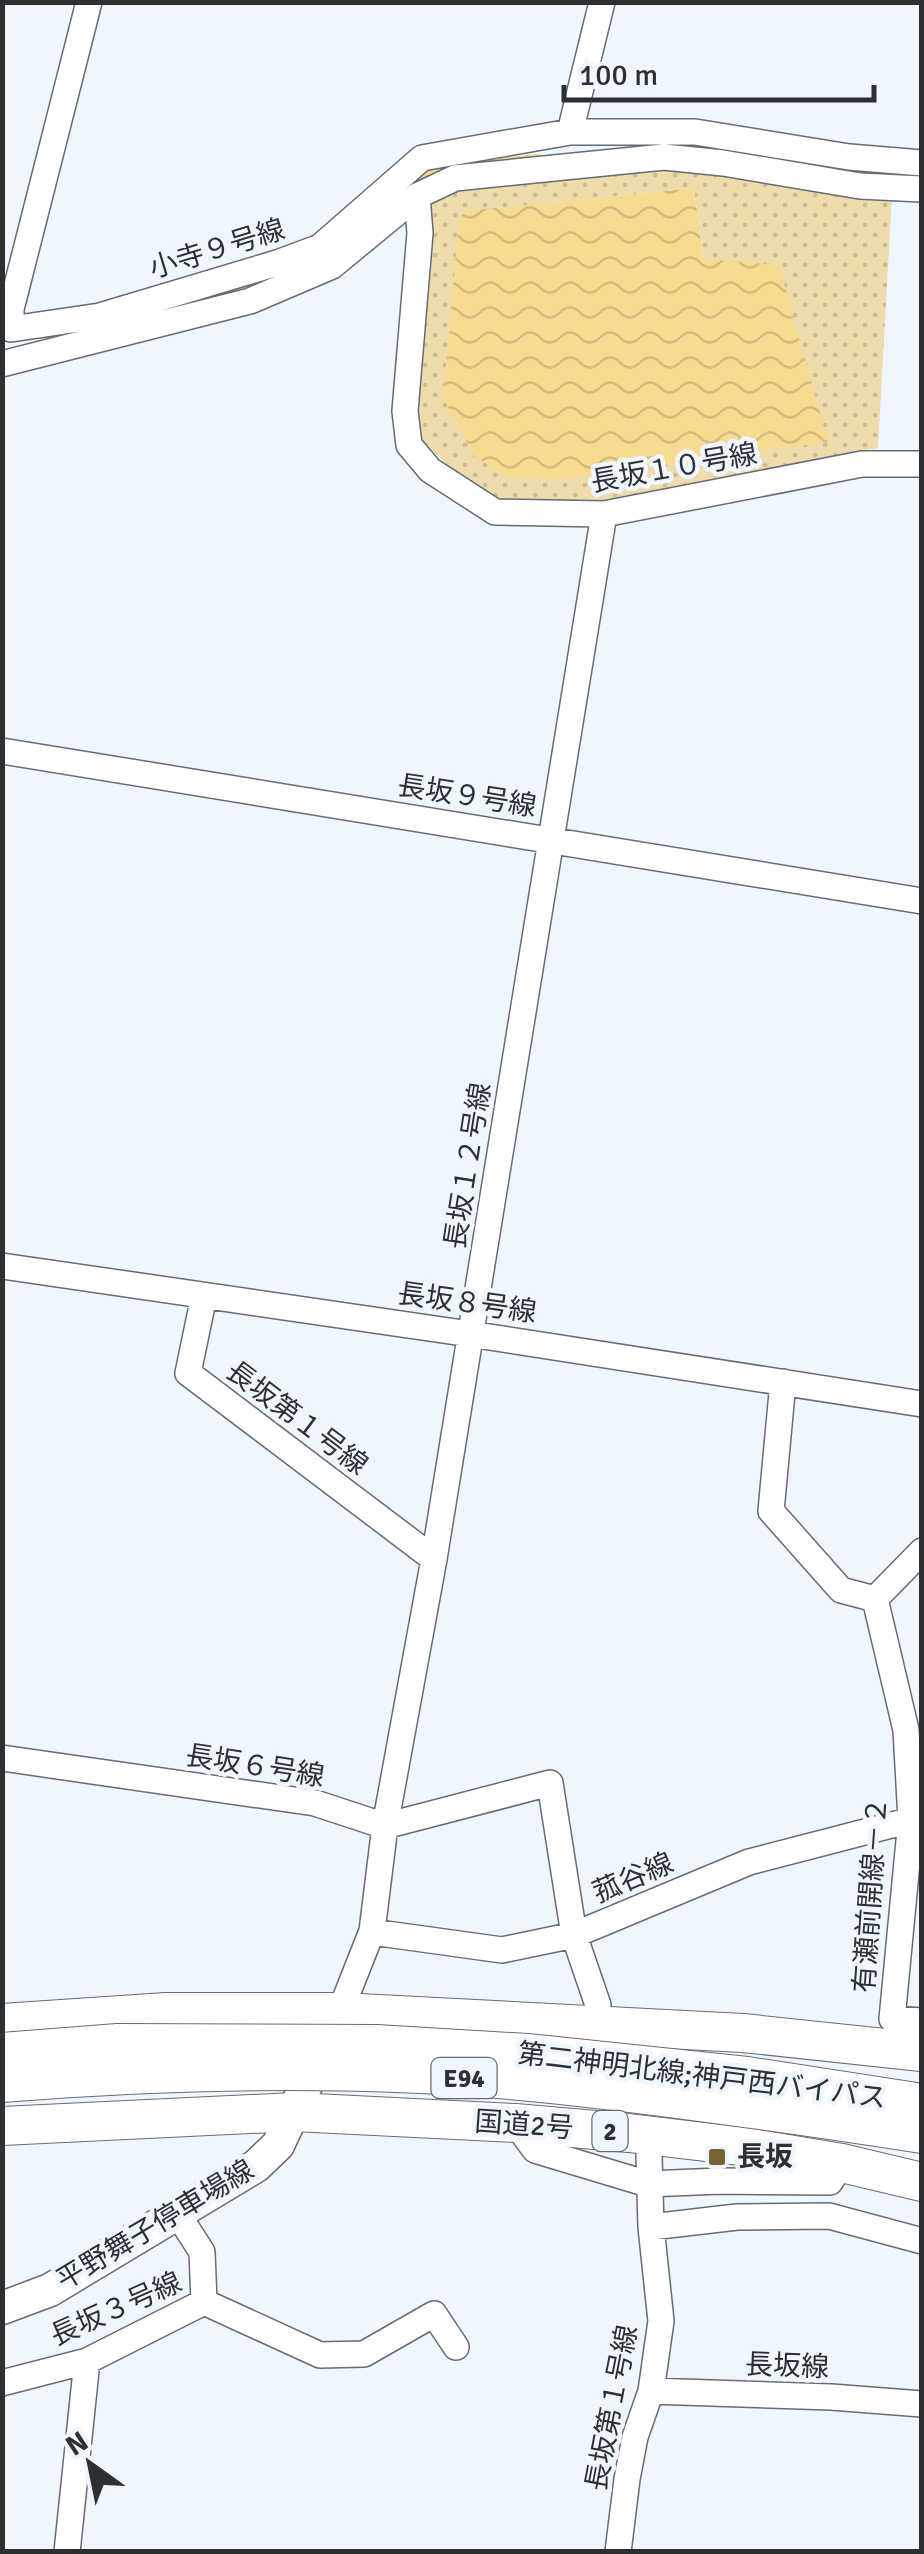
<svg xmlns="http://www.w3.org/2000/svg" width="924" height="2554" viewBox="0 0 924 2554" font-family="Signika,'Noto Sans JP',sans-serif">
<defs>
<pattern id="grass-dots" width="8" height="8" patternUnits="userSpaceOnUse" patternTransform="scale(2.5)"><rect width="8" height="8" fill="#eedcad"/><path d="M2 2h.1M6 6h.1" fill="none" stroke="#ccbd95" stroke-width="1.8" stroke-linecap="round"/></pattern>
<pattern id="water-waves" width="16" height="10" patternUnits="userSpaceOnUse" patternTransform="scale(2.5)"><rect width="16" height="10" fill="#f6db91"/><path d="M0 5q4-4 8 0t8 0" fill="none" stroke="#d3bc7e"/></pattern>
</defs>
<rect width="100%" height="100%" fill="#eff6fe"/>
<!-- grass -->
<path fill="url(#grass-dots)" fill-rule="evenodd" d="M 679,169 L 892,195 L 878,448 L 613,501 L 519,506 L 482,496 L 417,437 L 428,234 L 424,197 L 457,184 ZM 694,188 L 703,259 L 459,219 L 466,211 Z"/>
<!-- water -->
<path fill="url(#water-waves)" d="M 694,188 L 703,259 L 779,265 L 828,442 L 561,479 L 507,477 L 474,456 L 443,398 L 459,219 L 465,211 Z"/>
<g fill="none" stroke-linecap="round" stroke-linejoin="round">
<!-- stream -->
<path stroke="#f6db91" stroke-width="6" d="M 838,170 L 875,175
M 903,176 L 922,176
M 413,179 L 444,166 L 538,157
M 226,295 L 271,279"/>
<!-- minor casing -->
<g stroke="#666c73" stroke-width="28">
<path id="minor" d="M 89,2 L 11,309 L 11,329 L 100,316 L 277,263 L 320,247 L 422,158 L 570,132 L 695,132 L 849,157 L 922,163
M 570,132 L 602,2
M 417,196 L 420,233 L 405,411 L 409,445 L 430,470 L 495,512 L 604,514 L 862,464 L 922,464
M 2,364 L 250,301 L 332,266 L 417,196 L 455,178 L 664,157 L 723,163 L 860,186 L 922,189
M 2,751 L 922,901
M 2,1266 L 470,1334 L 922,1404
M 204,1296 L 188,1373 L 434,1559
M 783,1382 L 771,1511 L 841,1590 L 875,1599
M 875,1599 L 906,1730 L 911,1820 L 892,2019 L 922,2021
M 875,1599 L 922,1551
M 2,1758 L 315,1803 L 385,1826 L 550,1783 L 574,1935 L 598,2005
M 372,1932 L 502,1950 L 574,1935 L 749,1862 L 911,1820
M 340,2012 L 372,1931 L 385,1826 L 434,1559 L 604,514
M 515,2123 L 535,2150 L 648,2184 L 720,2181 L 830,2182 L 842,2163
M 177,2213 L 202,2252 L 204,2302
M 651,2227 L 737,2217 L 829,2216 L 922,2241
M 2,2383 L 87,2361 L 204,2302 L 320,2355 L 364,2354 L 434,2314 L 456,2347
M 651,2391 L 831,2397 L 922,2404
M 67,2552 L 87,2361
M 618,2552 L 627,2479 L 635,2437 L 651,2391 L 661,2321 L 651,2227 L 649,2156"/>
</g>
<!-- major casing -->
<g stroke="#666c73" stroke-width="35">
<path id="major" d="M 2,2308 L 50,2290 L 256,2166 L 278,2145 L 322,2051"/>
</g>
<!-- highway casing -->
<g stroke="#666c73" stroke-width="40">
<path id="highway" d="M 2,2023 L 166,2012 L 340,2012 L 743,2033 L 922,2052
M 2,2126 L 294,2112 L 515,2123 L 629,2133 L 739,2146 L 842,2163 L 922,2182"/>
</g>
<!-- minor -->
<use href="#minor" stroke="#fff" stroke-width="25"/>
<!-- major -->
<use href="#major" stroke="#fff" stroke-width="32"/>
<!-- highway -->
<use href="#highway" stroke="#fff" stroke-width="38"/>
<!-- highway-bridge casing -->
<g stroke="#666c73" stroke-width="40" stroke-linecap="butt">
<path id="highway-bridge" d="M 2,2052 L 118,2043 L 376,2044 L 527,2053 L 747,2076 L 922,2103
M 2,2083 C 178,2069 356,2065 532,2082 C 662,2095 792,2114 922,2134"/>
</g>
<!-- highway-bridge -->
<use href="#highway-bridge" stroke="#fff" stroke-width="38"/>
</g>
<!-- markers -->
<rect fill="#766533" stroke="#eff6fe" stroke-width="4" x="707" y="2147" width="20" height="20" rx="5"/>
<g text-anchor="middle" dominant-baseline="central" stroke-width="9" stroke-linejoin="round" paint-order="stroke">
<!-- shield labels -->
<g fill="#eff6fe" stroke="#676b70" stroke-width="2.5">
<rect x="431.5" y="2058" width="65" height="40" rx="8"/>
<rect x="592.5" y="2111" width="35" height="40" rx="8"/>
</g>
<g font-size="25" font-weight="bold" fill="#2d3033">
<text x="464" y="2078">E94</text>
<text x="610" y="2131">2</text>
</g>
<!-- street labels -->
<g font-size="28" fill="#2d3033" stroke="#eff6fe">
<text transform="translate(217 249) rotate(-17)">小寺９号線</text>
<text transform="translate(674 468) rotate(-10)">長坂１０号線</text>
<text transform="translate(467 796) rotate(9)">長坂９号線</text>
<text transform="translate(468 1166) rotate(-81)">長坂１２号線</text>
<text transform="translate(467 1303) rotate(8)">長坂８号線</text>
<text transform="translate(297 1418) rotate(37)">長坂第１号線</text>
<text transform="translate(255 1766) rotate(9)">長坂６号線</text>
<text transform="translate(633 1878) rotate(-23)">菰谷線</text>
<text transform="translate(871 1895) rotate(-86)">有瀬前開線－２</text>
<text transform="translate(702 2076) rotate(7)">第二神明北線;神戸西バイパス</text>
<text transform="translate(524 2125) rotate(4)">国道2号</text>
<text transform="translate(155 2225) rotate(-31)">平野舞子停車場線</text>
<text transform="translate(116 2309) rotate(-24)">長坂３号線</text>
<text transform="translate(787 2366) rotate(2)">長坂線</text>
<text transform="translate(612 2408) rotate(-79)">長坂第１号線</text>
</g>
<!-- poi labels -->
<g font-size="28" font-weight="bold" fill="#2d3033" stroke="#eff6fe" text-anchor="start">
<text x="737" y="2157">長坂</text>
</g>
</g>
<!-- border -->
<rect width="924" height="2554" fill="none" stroke="#2d3033" stroke-width="10"/>
<!-- north arrow -->
<g transform="translate(90 2464) rotate(327)" stroke="#eff6fe" stroke-width="8" paint-order="stroke">
<path d="M0-8L18 38L0 25L-18 38Z" fill="#2d3033"/>
<text y="-15" font-size="28" font-weight="bold" text-anchor="middle" fill="#2d3033">N</text>
</g>
<!-- scale -->
<path d="M564 85v15h310v-15" fill="none" stroke="#2d3033" stroke-width="5"/>
<text x="579" y="85" font-size="30" fill="#2d3033" stroke="#eff6fe" stroke-width="8" paint-order="stroke">100 m</text>
</svg>
